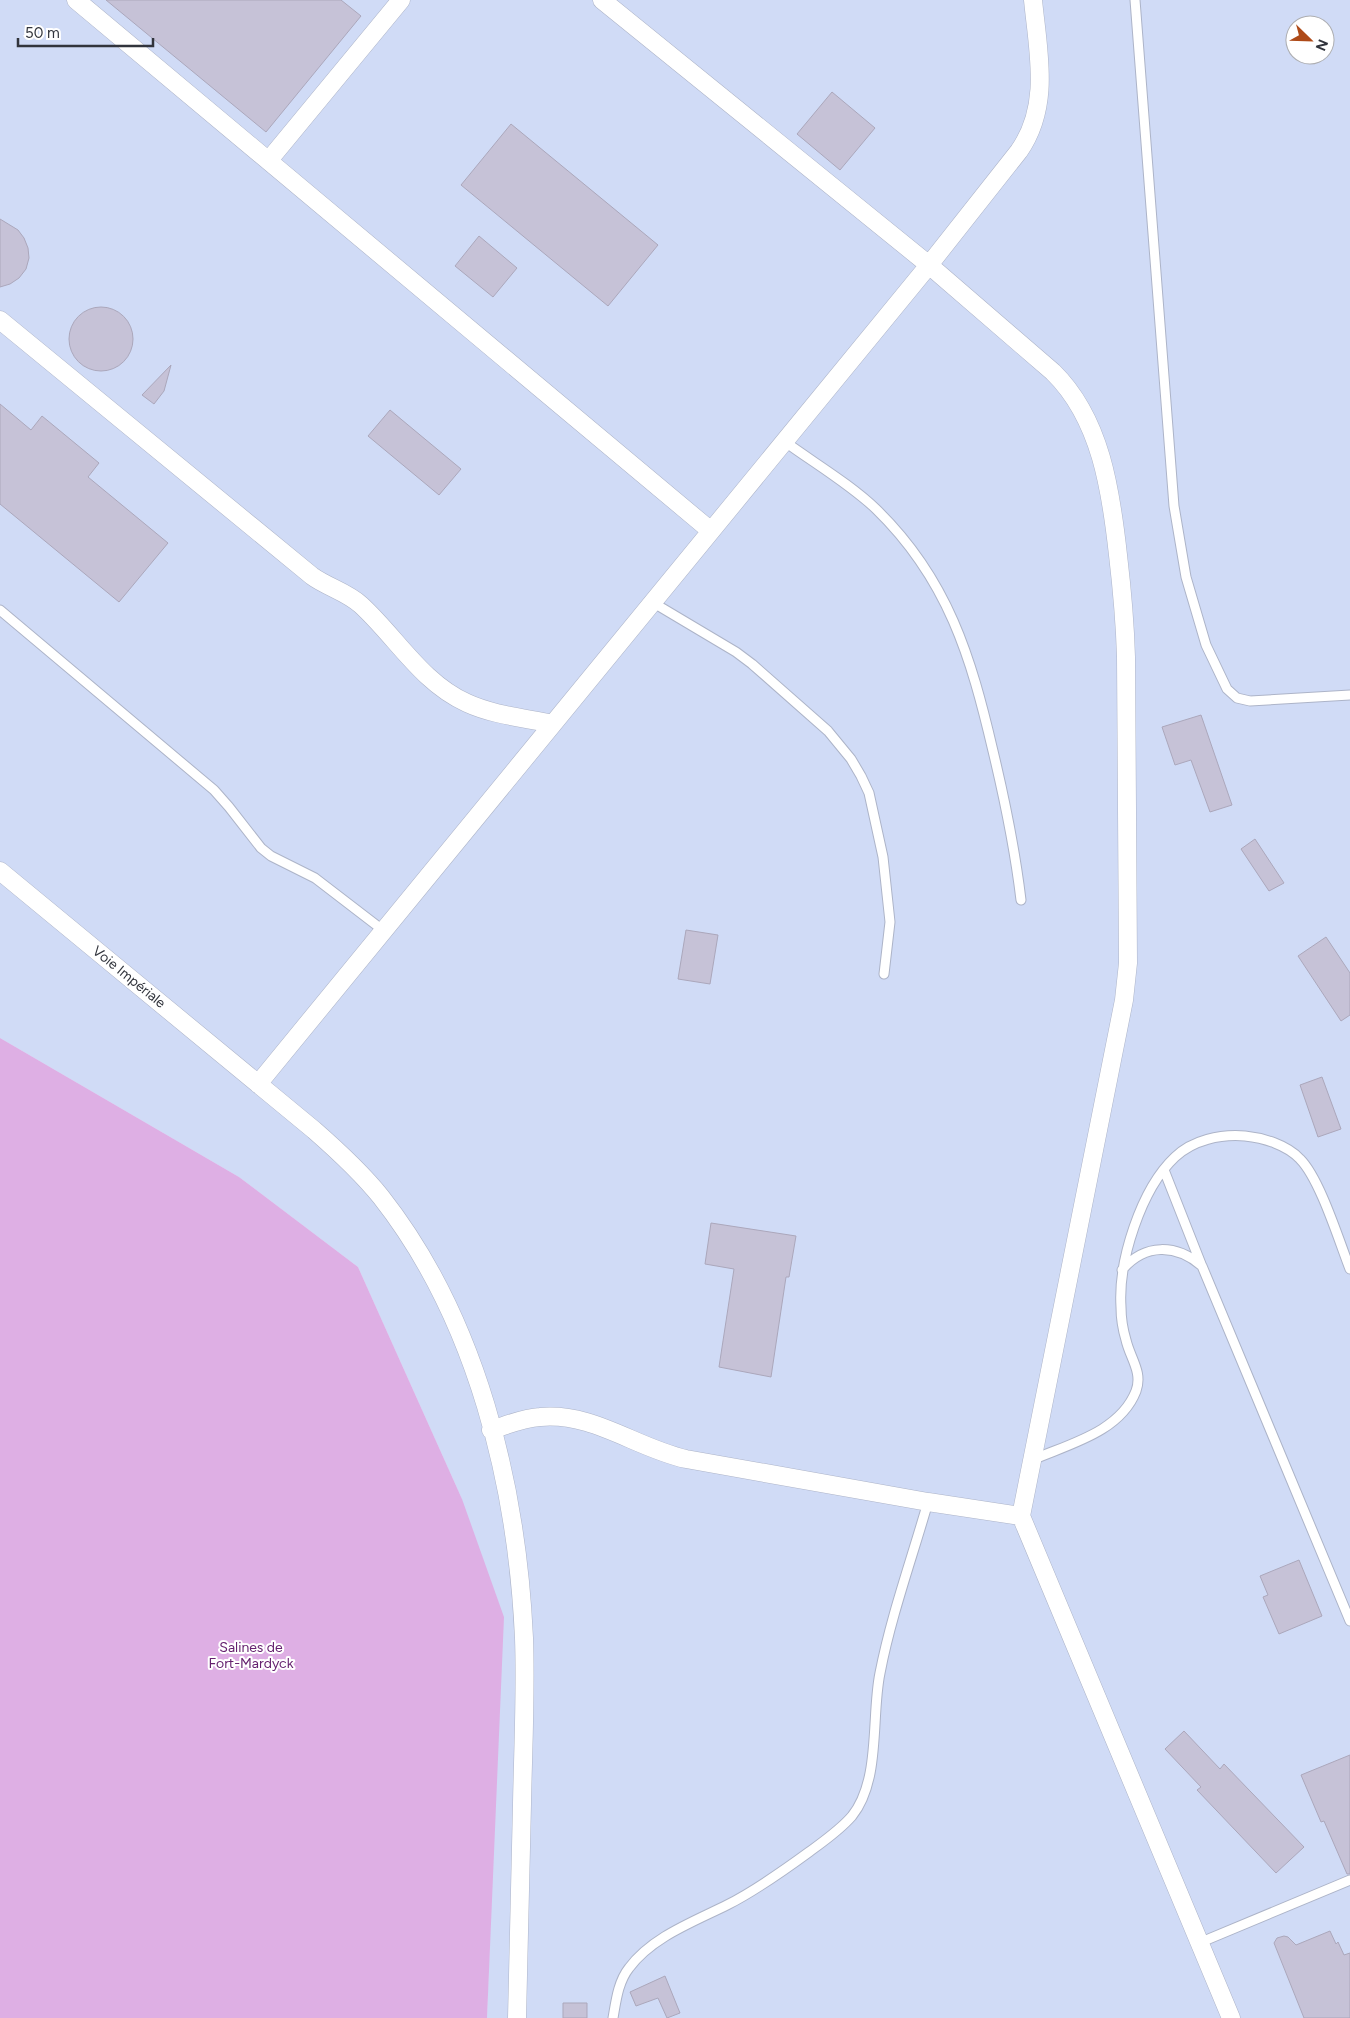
<svg xmlns="http://www.w3.org/2000/svg" width="1350" height="2018" viewBox="0 0 1350 2018" font-family="Figtree,sans-serif">
<rect width="100%" height="100%" fill="#dfe6fb"/>
<!-- built -->
<path fill="#d0dbf6" fill-rule="evenodd" d="M 0,0 L 1350,0 L 1350,2018 L 487,2018 L 493,1849 L 462,1499 L 358,1267 L 239,1177 L 0,1038 ZM 1295,25 L 1325,25 L 1325,55 L 1295,55 Z"/>
<!-- green -->
<path fill="#deafe4" d="M 0,1038 L 239,1177 L 358,1267 L 462,1499 L 504,1617 L 487,2018 L 0,2018 Z"/>
<!-- building -->
<path fill="#c6c2d7" stroke="#aba7bb" d="M 106,0 L 341,0 L 361,16 L 266,132 Z
M 832,92 L 875,128 L 840,170 L 797,134 Z
M 511,124 L 658,245 L 608,306 L 461,185 Z
M 0,219 L 18,230 L 24,238 L 28,248 L 29,258 L 26,269 L 19,278 L 10,284 L 0,287 Z
M 479,236 L 517,268 L 493,297 L 455,266 Z
M69 339a32 32 0 1 1 64 0a32 32 0 1 1-64 0Z
M 171,365 L 164,391 L 154,404 L 142,395 Z
M 0,404 L 31,430 L 42,416 L 99,463 L 88,477 L 168,543 L 119,602 L 0,504 Z
M 390,410 L 461,469 L 439,495 L 368,436 Z
M 1201,715 L 1232,805 L 1210,812 L 1191,760 L 1175,765 L 1162,727 Z
M 1255,839 L 1284,883 L 1269,891 L 1241,849 Z
M 686,930 L 718,935 L 710,984 L 678,979 Z
M 1326,937 L 1350,973 L 1350,1015 L 1341,1021 L 1298,956 Z
M 1322,1077 L 1341,1129 L 1318,1137 L 1300,1085 Z
M 711,1223 L 796,1236 L 789,1277 L 786,1277 L 771,1377 L 719,1367 L 734,1269 L 705,1264 Z
M 1299,1560 L 1322,1616 L 1279,1634 L 1263,1597 L 1268,1595 L 1260,1576 Z
M 1184,1731 L 1220,1769 L 1224,1764 L 1304,1847 L 1276,1873 L 1197,1790 L 1201,1787 L 1165,1749 Z
M 1350,1755 L 1350,1874 L 1347,1874 L 1324,1821 L 1321,1822 L 1301,1775 Z
M 1330,1931 L 1336,1944 L 1338,1942 L 1344,1955 L 1350,1953 L 1350,2018 L 1304,2018 L 1274,1943 L 1277,1938 L 1284,1936 L 1288,1937 L 1296,1945 Z
M 665,1976 L 680,2013 L 667,2018 L 658,1998 L 636,2006 L 630,1992 Z
M 563,2003 L 587,2003 L 587,2018 L 563,2018 Z"/>
<g fill="none" stroke-linecap="round" stroke-linejoin="round">
<!-- lane casing -->
<g stroke="#adb4c8" stroke-width="11">
<path id="lane" d="M 1135,0 L 1174,506 L 1186,577 L 1206,645 L 1227,689 L 1237,698 L 1250,701 L 1350,695
M 784,441 C 814,463 850,484 876,509 C 948,579 971,657 993,751 C 1005,801 1015,850 1021,900
M 652,602 L 736,652 L 752,664 L 828,731 L 851,759 L 861,776 L 869,793 L 883,857 L 890,922 L 884,974
M 0,610 L 214,790 L 229,807 L 261,848 L 271,856 L 315,878 L 384,931
M 1164,1170 L 1201,1264
M 1122,1270 C 1145,1243 1176,1244 1202,1266 L 1350,1621
M 1032,1460 C 1069,1444 1120,1432 1136,1391 C 1143,1372 1130,1358 1126,1340 C 1123,1330 1121,1318 1121,1307 C 1118,1261 1141,1189 1175,1157 C 1193,1140 1220,1134 1245,1136 C 1264,1138 1287,1145 1300,1159 C 1320,1179 1339,1241 1350,1269
M 1199,1943 L 1350,1880
M 613,2018 C 616,2001 618,1982 629,1968 C 652,1937 693,1922 727,1905 C 755,1891 783,1871 809,1852 C 824,1841 840,1830 852,1816 C 881,1780 871,1716 880,1673 C 891,1616 912,1558 928,1502"/>
</g>
<!-- street casing -->
<g stroke="#adb4c8" stroke-width="19">
<path id="street" d="M 76,0 L 711,531
M 269,160 L 401,0
M 0,320 L 312,576 C 327,587 347,592 361,605 C 396,637 422,683 467,703 C 493,715 525,718 553,724
M 0,871 L 314,1130 C 338,1151 361,1172 381,1197 C 477,1319 517,1485 524,1638 C 526,1693 523,1749 522,1804 C 520,1875 519,1947 517,2018
M 258,1084 L 929,265 L 1019,151 C 1051,105 1038,52 1033,0
M 491,1430 C 507,1425 523,1418 540,1417 C 593,1412 636,1448 686,1459 L 928,1502 L 1021,1516 L 1124,1000 L 1128,963 L 1126,657 C 1125,623 1122,589 1118,555 C 1111,491 1101,419 1053,372 L 929,265 L 602,0
M 1021,1516 L 1231,2018"/>
</g>
<!-- lane -->
<use href="#lane" stroke="#fff" stroke-width="9"/>
<!-- street -->
<use href="#street" stroke="#fff" stroke-width="18"/>
</g>
<g text-anchor="middle" dominant-baseline="central" stroke-width="4" stroke-linejoin="round" paint-order="stroke">
<!-- street labels -->
<g font-size="14" fill="#31343c" stroke="#fff">
<text transform="translate(129 977) rotate(39)">Voie Impériale</text>
</g>
<!-- park labels -->
<g font-size="14" fill="#65216f" stroke="#fff">
<text x="251" y="1647">Salines de<tspan x="251" dy="16">Fort-Mardyck</tspan></text>
</g>
</g>
<!-- north arrow -->
<g transform="translate(1310 40) rotate(113)"><circle r="24" fill="#ffffff" stroke="#adaeb1"/>
<path d="M0-4L9 19L0 12L-9 19Z" fill="#ae4a18"/>
<text y="-8" font-size="14" font-weight="bold" text-anchor="middle" fill="#31343c">N</text>
</g>
<!-- scale -->
<path d="M18 38v8h135v-8" fill="none" stroke="#31343c" stroke-width="2.5"/>
<text x="25" y="38" font-size="15" fill="#31343c" stroke="#ffffff" stroke-width="4" paint-order="stroke">50 m</text>
</svg>
